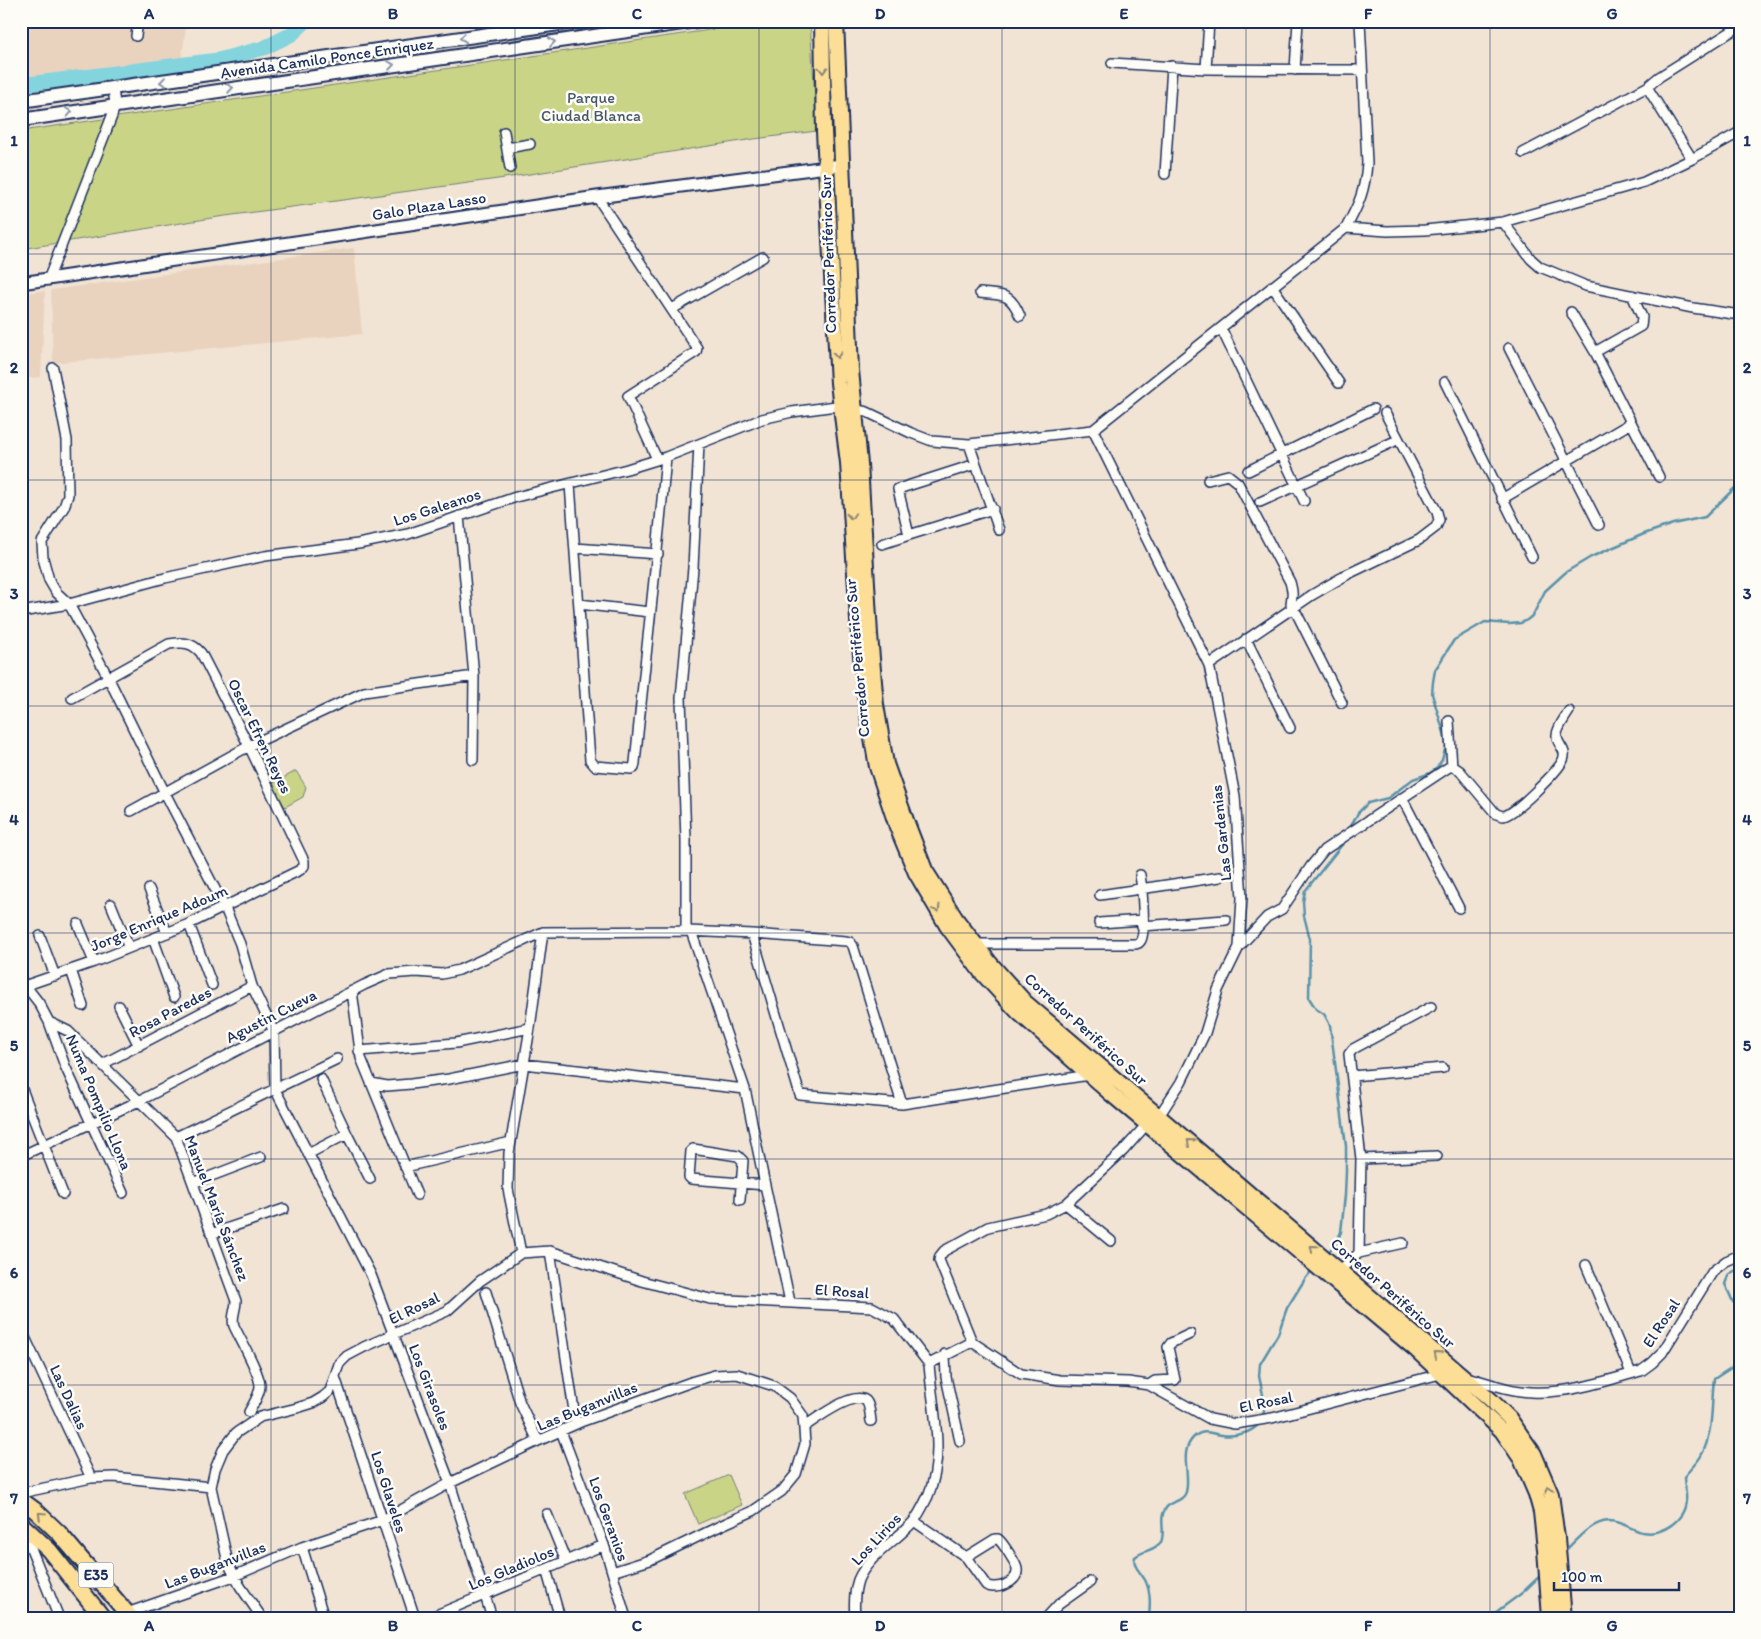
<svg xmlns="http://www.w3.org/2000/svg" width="1761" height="1639" viewBox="0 0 1761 1639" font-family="Itim,sans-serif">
<rect width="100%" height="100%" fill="#f1e4d5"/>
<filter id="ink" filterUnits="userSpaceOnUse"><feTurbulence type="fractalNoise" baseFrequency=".02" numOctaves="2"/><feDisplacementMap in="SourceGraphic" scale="10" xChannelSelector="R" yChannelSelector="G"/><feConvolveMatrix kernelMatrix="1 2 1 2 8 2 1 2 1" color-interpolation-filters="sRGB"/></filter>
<g filter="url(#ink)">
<!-- built -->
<path fill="#e9d3be" d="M 21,21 L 187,21 L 180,69 L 21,92 Z
M 354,248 L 362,334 L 53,363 L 51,290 Z
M 45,291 L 41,377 L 21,379 L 21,293 Z"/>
<!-- green -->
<path fill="#c9d487" stroke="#728272" d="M 771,21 L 810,21 L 817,131 L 754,139 L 498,179 L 218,217 L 21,249 L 21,131 Z
M 296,771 L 306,787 L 303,797 L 285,807 L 272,784 Z
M 729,1475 L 742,1505 L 698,1524 L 685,1494 Z"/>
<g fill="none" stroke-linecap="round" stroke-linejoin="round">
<!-- stream -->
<path stroke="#5992aa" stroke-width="2.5" d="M 1350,828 L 1358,813 L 1368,803 L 1388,798 L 1413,779 L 1428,774 L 1436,769 L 1442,760 L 1446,746 L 1444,733 L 1432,694 L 1433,682 L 1435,670 L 1454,640 L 1485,622 L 1509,624 L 1521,623 L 1527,620 L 1533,615 L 1545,591 L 1566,572 L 1591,557 L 1644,534 L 1673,524 L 1705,517 L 1740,483
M 1327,1254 L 1336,1243 L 1341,1232 L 1345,1195 L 1346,1171 L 1346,1146 L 1330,1025 L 1324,1014 L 1316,1009 L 1309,998 L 1310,939 L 1304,916 L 1303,902 L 1305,891 L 1345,841
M 1740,1268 L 1729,1274 L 1725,1284 L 1733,1302 L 1740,1308
M 1263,1417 L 1265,1404 L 1259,1376 L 1260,1364 L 1278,1334 L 1287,1308 L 1305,1279 L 1313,1269
M 1563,1553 C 1575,1541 1590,1522 1609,1521 C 1620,1521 1631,1529 1642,1532 C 1661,1536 1685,1521 1686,1500 C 1687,1493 1684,1484 1684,1477 C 1689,1470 1697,1463 1701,1456 C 1714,1433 1711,1404 1714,1379 L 1740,1362
M 1149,1618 C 1150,1606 1151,1593 1146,1582 C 1142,1573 1132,1567 1135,1557 C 1142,1551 1156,1550 1161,1542 C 1166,1531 1158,1518 1166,1508 C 1171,1501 1183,1502 1186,1492 C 1191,1474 1178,1452 1194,1437 C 1204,1428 1211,1434 1222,1435 C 1235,1437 1253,1433 1260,1422
M 1488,1618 L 1522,1593 L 1541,1575"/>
<!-- river -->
<path stroke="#83d4dd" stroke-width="15" d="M 21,85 L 218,60 L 264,48 L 292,34 L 306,21"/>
<!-- minor casing -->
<g stroke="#1b2f5e" stroke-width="12">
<path id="minor" d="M 507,21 L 508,32
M 136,36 L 138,21
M 1112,63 L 1206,69 L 1362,70
M 1206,69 L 1209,21
M 1295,70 L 1298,21
M 504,132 L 510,168
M 507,148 L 530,144
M 1523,153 L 1647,87
M 1692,159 L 1647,87 L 1659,77 L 1740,26
M 1165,174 L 1172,66
M 597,197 L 697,348 L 696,352 L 628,396 L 657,459
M 1503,222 L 1531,259 L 1540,267 L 1550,271 L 1586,286 L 1693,308 L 1740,315
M 1346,228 C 1359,204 1365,191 1367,163 L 1360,21
M 48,280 L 112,116 L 115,105 L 113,88
M 1272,286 L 1339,383
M 980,293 C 1003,296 1010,292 1020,316
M 672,309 L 763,257
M 1571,312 L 1595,352 L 1659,477
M 1221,328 L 1304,501
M 1509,348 L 1599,525
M 1595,352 L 1641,326 L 1642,317 L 1632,295
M 53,368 L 67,440 L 68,495 L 64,507 L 42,542 L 43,558 L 49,580 L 56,592 L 69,604 L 108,677 L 165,793 L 225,908 L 240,944 L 252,986 L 274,1032 L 275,1089
M 1445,382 L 1532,557
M 969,444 L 999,530
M 976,464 L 898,489 L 909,535 L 993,509
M 1248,471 L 1373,409
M 1208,480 L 1228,475 L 1238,483 L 1290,582 C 1291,586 1293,592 1292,596 C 1291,605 1289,607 1297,614 L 1342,703
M 570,484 L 590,760 L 595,766 L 631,769 L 634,768 L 635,763 C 645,661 657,559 666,457
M 1502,499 L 1631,423
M 1260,502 L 1393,442
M 459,516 L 474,676 L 473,760
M 882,544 L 909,535
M 575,548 L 658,554
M 579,604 L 650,612
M 21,612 L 69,604 L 165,578 L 265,556 L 358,544 L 408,534 L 516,497 L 627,469 L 666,457 L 762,419 L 792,412 L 836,406 L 867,412 L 911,433 L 932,441 L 969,444 L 1093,430 L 1346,228 L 1387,231 L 1425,230 L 1503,222 L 1644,182 L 1692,159 L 1740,132
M 1246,639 L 1290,728
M 1209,665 L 1312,595 L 1348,574 L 1419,540 L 1436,527 L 1439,520 L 1437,512 L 1385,413
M 1449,721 L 1452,767
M 1402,798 L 1459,908
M 131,811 L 249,746 L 364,692 L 474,676
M 149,889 L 167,933
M 1100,895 L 1220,877
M 111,904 L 129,948
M 1099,923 L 1143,920
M 78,924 L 94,962
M 189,924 L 212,985
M 1142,926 L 1226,920
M 686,931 L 686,840 L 681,698 L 693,568 L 699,444
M 691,931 L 745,1089 L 765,1185
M 752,934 L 846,941 L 850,942 L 853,946 L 902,1104
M 40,936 L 55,976
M 153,938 L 174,997
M 976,944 L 1135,944 C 1138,943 1139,944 1141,940 C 1146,931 1142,887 1140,875
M 1239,947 L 1267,917 L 1282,909 L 1311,866 L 1324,850 L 1449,767 L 1454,767 L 1460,771 L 1496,814 C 1498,814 1501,816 1503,816 C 1514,815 1558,771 1563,760 C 1568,749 1556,745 1557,735 C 1557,728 1565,718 1569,711
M 71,970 L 83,1006
M 21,980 L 39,1003 L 49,1022 L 68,1031 L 176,1137 L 236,1301 C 236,1310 231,1317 234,1326 C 240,1339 260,1373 260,1386 C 260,1395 253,1404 249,1412
M 21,987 L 94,962 L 189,924 L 300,870 L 304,866 L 304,861 L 249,746 L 201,653 C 192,642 183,642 169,644 L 72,698
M 352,991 L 361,1058 L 417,1195
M 119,1006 L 139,1046
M 49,1022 L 65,1066 L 123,1193
M 359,1051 L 456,1043 L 530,1028
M 103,1064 L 252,986
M 1352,1076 L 1443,1068
M 371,1083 L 387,1086 L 411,1084 L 449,1079 L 524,1064 L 745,1089
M 21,1087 L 63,1194
M 278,1095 L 371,1275 L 450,1483 L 492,1618
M 347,1134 L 370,1179
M 176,1137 L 337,1059
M 308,1154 L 347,1134 L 321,1079
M 21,1156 L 139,1101 L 364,985 L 389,974 L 416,972 L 442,974 L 459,970 L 543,932 L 688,931 L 752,934 L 800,1095 L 902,1104 L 1089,1075
M 1361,1159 L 1437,1156
M 405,1167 L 511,1142
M 193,1183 L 261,1157
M 740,1200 L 743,1161 L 738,1156 L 693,1149 L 691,1151 L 689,1177 L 691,1179 L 765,1185 L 790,1302
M 1066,1204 L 1111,1241
M 211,1234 L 284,1209
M 550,1251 L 576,1424
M 521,1253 L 508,1189 L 509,1153 L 530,1028 L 543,932
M 1359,1253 L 1403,1243
M 1586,1265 L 1631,1373
M 1340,1270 L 1359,1253 L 1361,1159 L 1349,1054 L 1353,1049 L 1431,1007
M 486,1292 L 520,1403 L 538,1441
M 21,1329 L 91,1478
M 972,1342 L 939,1260 L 940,1256 L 944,1251 L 988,1227 L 1046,1214 L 1066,1204 L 1123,1151 L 1147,1124 L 1159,1116 L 1181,1082 L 1205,1033 L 1218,990 L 1239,947 L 1242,898 L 1235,796 L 1209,665 L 1093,430
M 945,1354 L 946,1377 L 960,1441
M 335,1377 L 415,1618
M 1467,1377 C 1488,1383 1509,1391 1531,1392 C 1568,1394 1605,1381 1641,1371 L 1652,1363 L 1662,1353 L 1713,1271 L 1726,1261 L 1740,1255
M 1149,1385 L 1155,1381 L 1175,1380 L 1168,1347 L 1171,1343 L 1190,1334
M 805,1426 C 816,1419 854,1390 866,1401 C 870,1405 870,1415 871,1421
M 561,1431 L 604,1545 L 626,1618
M 21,1493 L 91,1478 L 114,1477 L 211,1487
M 547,1514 L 566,1561
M 914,1521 L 966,1557 L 986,1585 C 995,1591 1019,1583 1017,1569 C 1016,1563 1003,1543 998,1539 L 995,1539 L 966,1557
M 24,1531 L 59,1618
M 302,1547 L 324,1618
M 546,1569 L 560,1618
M 127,1613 L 234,1576 L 302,1547 L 383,1520 L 450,1483 L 538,1441 L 583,1421 L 694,1381 L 715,1375 L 737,1374 L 774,1386 L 790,1398 L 803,1416 L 805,1444 L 796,1474 L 782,1491 L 753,1511 L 722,1525 L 650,1560 L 612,1572
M 262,1618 L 240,1586 L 228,1563 L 211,1487 L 215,1469 L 223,1450 L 236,1433 L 260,1417 L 297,1408 L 313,1403 L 323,1397 L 330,1391 L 339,1364 L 347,1356 L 364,1347 L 447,1311 L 480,1281 L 521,1253 L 550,1251 L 642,1281 L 710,1299 L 872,1307 L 894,1319 L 929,1364 L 972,1342 L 1021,1374 L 1060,1380 L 1128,1382 L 1149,1385 L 1210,1419 L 1235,1424 L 1272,1418 L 1444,1373
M 429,1618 L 604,1545
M 855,1618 C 854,1606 854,1592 858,1580 C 868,1556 896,1541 913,1522 C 919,1515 924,1504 928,1496 C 946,1454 932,1407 929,1364
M 1046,1618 L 1059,1604 L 1090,1582"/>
</g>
<!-- tertiary casing -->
<g stroke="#1b2f5e" stroke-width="15">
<path id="tertiary" d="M 21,283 L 597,197 L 842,165"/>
</g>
<!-- secondary casing -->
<g stroke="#1b2f5e" stroke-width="16">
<path id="secondary" d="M 21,101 L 580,21
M 21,120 L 696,21"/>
</g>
<!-- primary casing -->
<g stroke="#1b2f5e" stroke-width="18">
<path id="primary" d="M 822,21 L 824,132 L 838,383 L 848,463 L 859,636 L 866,703 L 877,767 L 897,827 L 916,873 L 947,926 L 981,972 L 1018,1012 L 1111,1094 L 1415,1349 L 1502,1431 L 1521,1459 L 1536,1494 L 1541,1512 L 1545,1549 L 1550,1618
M 836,21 L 851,370 L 860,464 L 870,635 L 876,705 L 886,764 L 907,823 L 925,870 L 956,919 L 990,963 L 1025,1002 L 1491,1400 L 1509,1418 L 1534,1454 L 1551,1494 L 1557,1538 L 1564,1618"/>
</g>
<!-- trunk casing -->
<g stroke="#1b2f5e" stroke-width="19">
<path id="trunk" d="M 21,1500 L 36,1511 L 59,1533 L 131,1618
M 21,1524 L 49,1550 L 103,1618"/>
</g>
<!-- minor -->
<use href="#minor" stroke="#fdfcf7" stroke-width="9"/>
<!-- tertiary -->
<use href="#tertiary" stroke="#fdfcf7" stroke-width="11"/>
<!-- secondary -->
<use href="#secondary" stroke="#fdfcf7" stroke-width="12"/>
<!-- primary -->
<use href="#primary" stroke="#fdde96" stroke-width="14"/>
<!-- trunk -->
<use href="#trunk" stroke="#fdde96" stroke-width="15"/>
</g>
<!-- one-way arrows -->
<defs><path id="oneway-chevron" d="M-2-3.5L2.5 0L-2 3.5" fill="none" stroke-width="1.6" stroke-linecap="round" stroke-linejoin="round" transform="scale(1.25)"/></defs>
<g stroke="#8c96aa">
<use href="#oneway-chevron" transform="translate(463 38) rotate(172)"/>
<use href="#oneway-chevron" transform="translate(552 42) rotate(-8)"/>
<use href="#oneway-chevron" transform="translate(391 65) rotate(-8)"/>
<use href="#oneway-chevron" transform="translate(163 82) rotate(172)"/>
<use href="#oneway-chevron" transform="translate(230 88) rotate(-8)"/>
<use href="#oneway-chevron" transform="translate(69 112) rotate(-9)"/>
</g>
<g stroke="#8c867a">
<use href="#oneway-chevron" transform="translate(823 70) rotate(89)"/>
<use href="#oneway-chevron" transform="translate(837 355) rotate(87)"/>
<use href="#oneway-chevron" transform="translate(851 516) rotate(87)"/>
<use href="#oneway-chevron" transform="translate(937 909) rotate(59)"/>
<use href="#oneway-chevron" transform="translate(1190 1142) rotate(-139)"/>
<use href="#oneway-chevron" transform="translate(1313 1248) rotate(-140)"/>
<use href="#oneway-chevron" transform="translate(1437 1354) rotate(-139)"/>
<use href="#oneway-chevron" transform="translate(1549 1490) rotate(-108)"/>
<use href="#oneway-chevron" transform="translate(41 1515) rotate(-137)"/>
</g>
</g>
<!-- grid -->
<path fill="none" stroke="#1b2f5e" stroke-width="1" stroke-opacity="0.55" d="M 271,21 L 271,1618M 515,21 L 515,1618M 759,21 L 759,1618M 1002,21 L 1002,1618M 1246,21 L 1246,1618M 1490,21 L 1490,1618M 21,254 L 1740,254M 21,480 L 1740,480M 21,706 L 1740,706M 21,933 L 1740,933M 21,1159 L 1740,1159M 21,1385 L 1740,1385"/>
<g text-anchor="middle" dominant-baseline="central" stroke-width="5" stroke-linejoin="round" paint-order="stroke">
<!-- shield labels -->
<rect fill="#fdfcf7" stroke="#5f6c8c" stroke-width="1" x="78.5" y="1562.5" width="35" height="25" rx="4"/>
<g font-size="15" font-weight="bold" fill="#1b2f5e">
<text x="96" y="1575">E35</text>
</g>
<!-- street labels -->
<g font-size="16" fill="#1b2f5e" stroke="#fdfcf7">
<text transform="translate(327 58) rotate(-8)">Avenida Camilo Ponce Enriquez</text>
<text transform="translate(429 206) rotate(-9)">Galo Plaza Lasso</text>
<text transform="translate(828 254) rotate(-92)">Corredor Periférico Sur</text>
<text transform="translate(437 507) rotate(-18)">Los Galeanos</text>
<text transform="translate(857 658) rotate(-95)">Corredor Periférico Sur</text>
<text transform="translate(260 736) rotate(64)">Oscar Efren Reyes</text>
<text transform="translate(1221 833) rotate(-96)">Las Gardenias</text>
<text transform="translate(159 918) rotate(-23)">Jorge Enrique Adoum</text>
<text transform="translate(170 1012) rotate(-28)">Rosa Paredes</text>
<text transform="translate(271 1016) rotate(-27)">Agustin Cueva</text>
<text transform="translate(1086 1029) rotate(42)">Corredor Periférico Sur</text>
<text transform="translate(99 1102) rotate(67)">Numa Pompilio Llona</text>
<text transform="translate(217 1208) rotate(69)">Manuel María Sánchez</text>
<text transform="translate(842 1291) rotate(4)">El Rosal</text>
<text transform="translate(1393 1293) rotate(41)">Corredor Periférico Sur</text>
<text transform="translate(414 1308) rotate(-26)">El Rosal</text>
<text transform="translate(1661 1323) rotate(-57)">El Rosal</text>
<text transform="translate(430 1387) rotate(69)">Los Girasoles</text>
<text transform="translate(69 1397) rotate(65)">Las Dalias</text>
<text transform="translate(1266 1402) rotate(-12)">El Rosal</text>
<text transform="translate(587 1406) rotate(-22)">Las Buganvillas</text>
<text transform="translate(389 1492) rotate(72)">Los Glaveles</text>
<text transform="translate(609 1519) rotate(70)">Los Geranios</text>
<text transform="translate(876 1539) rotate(-47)">Los Lirios</text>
<text transform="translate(215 1565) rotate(-21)">Las Buganvillas</text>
<text transform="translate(511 1568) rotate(-23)">Los Gladiolos</text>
</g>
<!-- park labels -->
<g font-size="16" fill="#465868" stroke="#fdfcf7">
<text x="591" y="97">Parque<tspan x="591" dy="18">Ciudad Blanca</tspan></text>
</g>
</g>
<!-- margin -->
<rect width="1761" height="1639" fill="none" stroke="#fdfcf7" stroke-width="55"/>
<!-- scale -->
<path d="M1554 1582v8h125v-8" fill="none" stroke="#1b2f5e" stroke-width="2.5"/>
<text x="1561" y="1582" font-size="15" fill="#1b2f5e" stroke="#fdfcf7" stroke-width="4" paint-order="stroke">100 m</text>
<rect x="28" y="28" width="1706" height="1584" fill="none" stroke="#1b2f5e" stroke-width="2"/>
<g font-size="16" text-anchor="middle" font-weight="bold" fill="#1b2f5e">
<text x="149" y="19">A</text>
<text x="393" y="19">B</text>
<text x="637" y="19">C</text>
<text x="880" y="19">D</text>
<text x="1124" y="19">E</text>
<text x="1368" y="19">F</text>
<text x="1612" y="19">G</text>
<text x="14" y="146">1</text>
<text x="1747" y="146">1</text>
<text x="14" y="373">2</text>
<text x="1747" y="373">2</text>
<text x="14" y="599">3</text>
<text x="1747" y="599">3</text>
<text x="14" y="825">4</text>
<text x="1747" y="825">4</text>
<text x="14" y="1051">5</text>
<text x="1747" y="1051">5</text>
<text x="14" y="1278">6</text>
<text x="1747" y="1278">6</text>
<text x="14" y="1504">7</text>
<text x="1747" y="1504">7</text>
<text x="149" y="1631">A</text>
<text x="393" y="1631">B</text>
<text x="637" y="1631">C</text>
<text x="880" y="1631">D</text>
<text x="1124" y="1631">E</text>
<text x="1368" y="1631">F</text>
<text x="1612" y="1631">G</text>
</g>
</svg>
